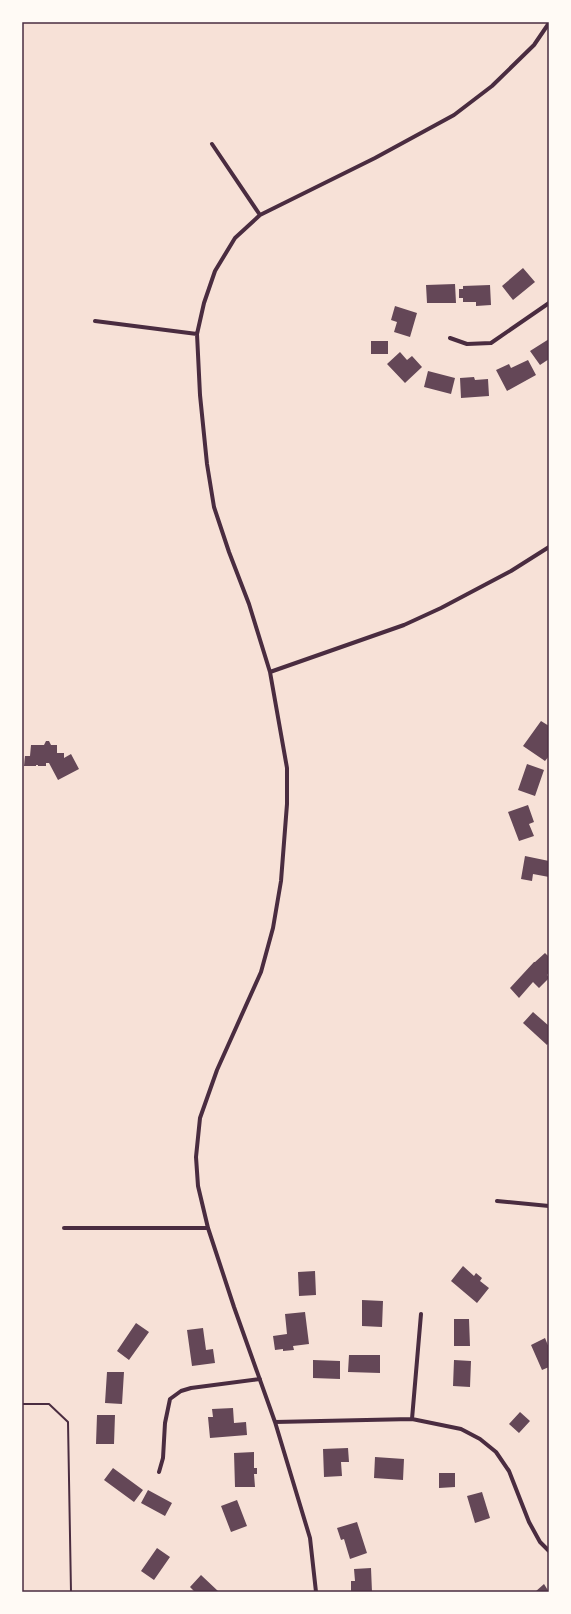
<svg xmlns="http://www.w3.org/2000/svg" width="571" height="1614" viewBox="0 0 571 1614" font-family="'Titillium Web',sans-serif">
<rect width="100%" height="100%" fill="#f7e1d7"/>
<!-- building -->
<path fill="#644757" d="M 523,268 L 535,282 L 513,300 L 502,286 Z
M 455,284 L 456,303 L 427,303 L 426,285 Z
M 490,285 L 491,305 L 476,306 L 476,302 L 463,302 L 463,298 L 459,298 L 459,289 L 463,289 L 463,286 Z
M 395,306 L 417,313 L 410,337 L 394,332 L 397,322 L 391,320 Z
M 549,339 L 549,359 L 540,365 L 530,351 Z
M 371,341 L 388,341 L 388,354 L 371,354 Z
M 400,352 L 407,360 L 412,356 L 422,367 L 405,383 L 387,364 Z
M 528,360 L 536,375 L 507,391 L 496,370 L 509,364 L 511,368 Z
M 428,371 L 455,378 L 451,394 L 424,387 Z
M 474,377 L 475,380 L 488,379 L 489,396 L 461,398 L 460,378 Z
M 541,721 L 549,726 L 549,741 L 548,743 L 549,744 L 549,756 L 545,761 L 523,746 Z
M 46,741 L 49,741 L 51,745 L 57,745 L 57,753 L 64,753 L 64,758 L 71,754 L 79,769 L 58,780 L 49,763 L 46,763 L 46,766 L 38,766 L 38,765 L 36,765 L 36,766 L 24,766 L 25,756 L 30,756 L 31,745 L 44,745 Z
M 527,764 L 544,770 L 535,796 L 518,790 Z
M 528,805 L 534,822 L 529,824 L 534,836 L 519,841 L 508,812 Z
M 525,856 L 549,861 L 549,877 L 533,874 L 532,881 L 521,879 Z
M 545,953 L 549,957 L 549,972 L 547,975 L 549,978 L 539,988 L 533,982 L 519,998 L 510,988 L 534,962 L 535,962 Z
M 533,1012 L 549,1026 L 549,1042 L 547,1045 L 523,1023 Z
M 463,1266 L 474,1276 L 476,1273 L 482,1278 L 480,1281 L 489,1288 L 477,1303 L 451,1281 Z
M 315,1271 L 316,1295 L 299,1296 L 298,1272 Z
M 362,1300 L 383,1301 L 382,1327 L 362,1326 Z
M 305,1312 L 309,1344 L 293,1346 L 294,1350 L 283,1351 L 283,1349 L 275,1350 L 273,1336 L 287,1334 L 285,1314 Z
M 454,1319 L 469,1319 L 470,1346 L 454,1346 Z
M 136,1323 L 149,1332 L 129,1360 L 117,1351 Z
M 203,1328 L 206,1350 L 213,1349 L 215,1363 L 192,1366 L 187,1330 Z
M 545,1338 L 549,1348 L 549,1367 L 542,1370 L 531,1345 Z
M 349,1355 L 380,1355 L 380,1373 L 348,1372 Z
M 313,1360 L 340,1361 L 340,1379 L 313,1378 Z
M 454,1360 L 471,1361 L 470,1387 L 453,1386 Z
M 107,1372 L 124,1372 L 122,1404 L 105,1403 Z
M 233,1408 L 234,1423 L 246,1422 L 247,1435 L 210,1438 L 208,1417 L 213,1417 L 212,1409 Z
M 520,1412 L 530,1421 L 519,1433 L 509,1424 Z
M 97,1415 L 115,1415 L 114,1444 L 96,1444 Z
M 348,1448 L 349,1462 L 341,1462 L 342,1476 L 324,1477 L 323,1449 Z
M 254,1452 L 254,1468 L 257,1468 L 257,1474 L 254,1474 L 255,1487 L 235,1487 L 234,1453 Z
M 375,1457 L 404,1459 L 403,1480 L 374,1478 Z
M 113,1468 L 143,1490 L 134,1502 L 104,1480 Z
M 439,1473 L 455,1473 L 455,1487 L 439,1488 Z
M 148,1490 L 172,1503 L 165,1516 L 141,1503 Z
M 482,1492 L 490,1518 L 475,1523 L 467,1496 Z
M 237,1500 L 247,1526 L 231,1532 L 221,1506 Z
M 357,1522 L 367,1553 L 350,1559 L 344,1539 L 341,1540 L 337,1528 Z
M 157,1548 L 170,1557 L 154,1580 L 141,1571 Z
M 371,1568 L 372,1592 L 351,1592 L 351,1581 L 355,1581 L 354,1569 Z
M 201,1575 L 219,1592 L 195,1592 L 190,1587 Z
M 544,1584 L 549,1592 L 535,1592 Z"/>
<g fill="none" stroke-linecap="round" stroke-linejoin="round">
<!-- path -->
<path stroke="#4a2c40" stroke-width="2" d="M 22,1404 L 49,1404 L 68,1422 L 71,1592"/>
<!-- minor -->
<path stroke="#4a2c40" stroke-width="4" d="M 212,144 L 260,215
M 95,321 L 197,334
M 450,338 L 467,344 L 491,343 L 549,303
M 270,672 L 404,625 L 441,608 L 511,571 L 549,547
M 497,1201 L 549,1206
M 64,1228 L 208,1228
M 412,1419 L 421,1314
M 275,1422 L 412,1419 L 461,1429 L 480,1439 L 496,1452 L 509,1471 L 529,1522 L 540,1542 L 549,1551
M 159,1472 L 163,1458 L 165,1423 L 170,1399 L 181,1391 L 191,1388 L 260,1379
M 316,1592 L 310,1538 L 275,1422 L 234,1307 L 208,1228 L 198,1186 L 196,1157 L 200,1118 L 217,1070 L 261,972 L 273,928 L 281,881 L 287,804 L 287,768 L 270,672 L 249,604 L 229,552 L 214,507 L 207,464 L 200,395 L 197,334 L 204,303 L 215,271 L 235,238 L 260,215 L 375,158 L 454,115 L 492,86 L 534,45 L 549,23"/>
</g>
<!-- border -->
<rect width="571" height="1614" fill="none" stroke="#fffaf5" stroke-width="46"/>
<rect x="23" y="23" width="525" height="1568" fill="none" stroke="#4a2c40" stroke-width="1.5"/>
</svg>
